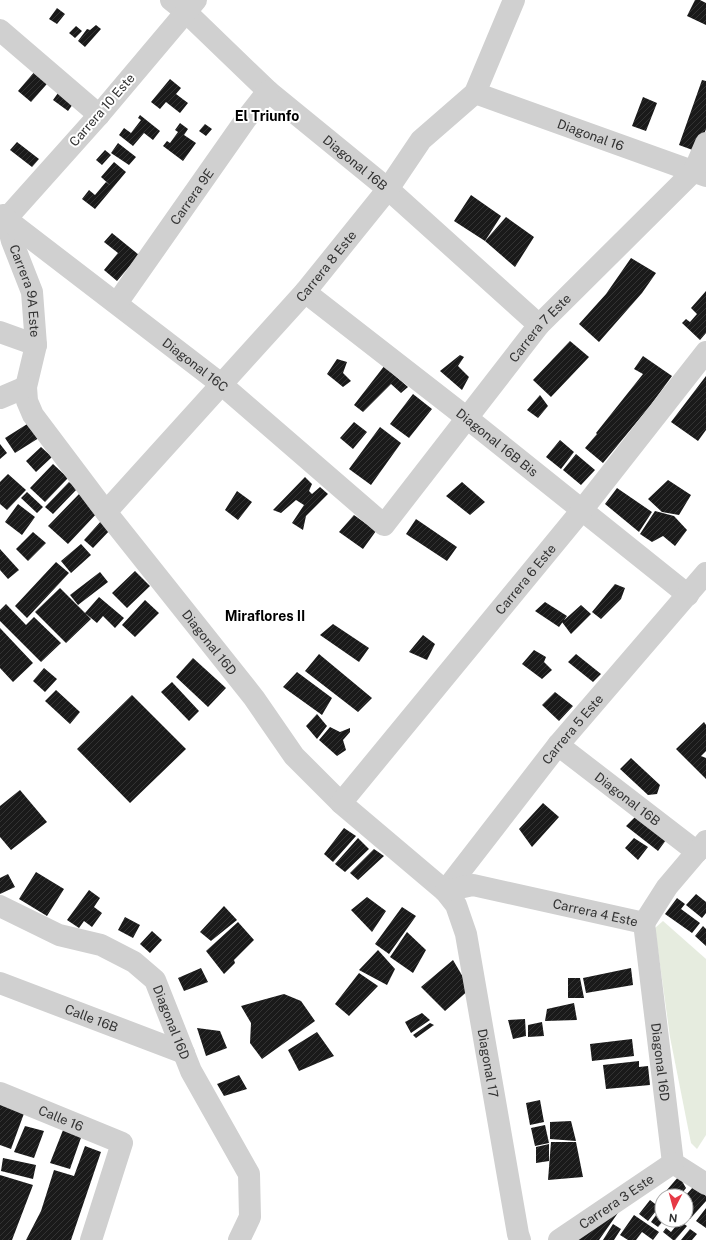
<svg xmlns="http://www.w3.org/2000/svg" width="706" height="1240" viewBox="0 0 706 1240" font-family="'Public Sans',sans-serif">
<defs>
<pattern id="building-hatch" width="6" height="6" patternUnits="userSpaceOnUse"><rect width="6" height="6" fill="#1a1a1a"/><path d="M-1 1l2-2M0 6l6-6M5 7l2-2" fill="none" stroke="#333"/></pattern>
</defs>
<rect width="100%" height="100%" fill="#fff"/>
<!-- garden -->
<path fill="#e6ecdf" d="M 663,921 L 706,959 L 706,1135 L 697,1149 L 691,1143 L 670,1037 L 655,928 Z"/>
<!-- building -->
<path fill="url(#building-hatch)" d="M 695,0 L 700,0 L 706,3 L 706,25 L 687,16 Z
M 57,8 L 65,14 L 57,24 L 49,19 Z
M 96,25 L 101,29 L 85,47 L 78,41 L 87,29 L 90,30 Z
M 76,26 L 82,31 L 75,38 L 69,33 Z
M 36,70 L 53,77 L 31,102 L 18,91 Z
M 170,79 L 181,88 L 176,94 L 188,103 L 180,113 L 166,102 L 160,109 L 151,102 Z
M 702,80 L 706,81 L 706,129 L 698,152 L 679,145 Z
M 58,93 L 73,104 L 68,111 L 53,100 Z
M 643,97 L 657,103 L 646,131 L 632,126 Z
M 140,115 L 160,131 L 153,140 L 144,133 L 133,146 L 119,135 L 124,128 L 131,133 L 141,120 L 138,118 Z
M 180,123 L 188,129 L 184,135 L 196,143 L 183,161 L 163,146 L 167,141 L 170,143 L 178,132 L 175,130 Z
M 205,124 L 212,129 L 206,136 L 199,131 Z
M 17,142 L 39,159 L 32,167 L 10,150 Z
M 118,143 L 136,157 L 129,165 L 111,153 Z
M 105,150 L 111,155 L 102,165 L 96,160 Z
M 114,162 L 126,172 L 95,209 L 82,199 L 89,190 L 95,195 L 106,182 L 111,186 L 101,177 Z
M 471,195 L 501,216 L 485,241 L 506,217 L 534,237 L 515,267 L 485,241 L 454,221 Z
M 112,233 L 139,255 L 117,281 L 104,270 L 118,253 L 104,242 Z
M 631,258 L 656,273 L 642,293 L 599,342 L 579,324 L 606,294 Z
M 706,291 L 706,333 L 700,340 L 682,323 L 686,319 L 690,322 L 697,314 L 691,308 Z
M 570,341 L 589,357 L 551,397 L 533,380 Z
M 460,355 L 464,357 L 458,366 L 469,377 L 462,390 L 440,371 Z
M 643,356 L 672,376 L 650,406 L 603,463 L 585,448 L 597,434 L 596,433 L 643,374 L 634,369 Z
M 337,359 L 347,362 L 343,373 L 351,381 L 343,387 L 327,374 Z
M 385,365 L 393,374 L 408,387 L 401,393 L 391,384 L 363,412 L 354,405 Z
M 706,376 L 706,430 L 698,441 L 671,422 Z
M 413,394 L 432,409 L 409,438 L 390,424 Z
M 540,395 L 548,406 L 538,418 L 527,410 Z
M 32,421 L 42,436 L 15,453 L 5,438 Z
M 354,422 L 367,432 L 353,449 L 340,438 Z
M 380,427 L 401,443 L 371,485 L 349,469 Z
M 560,440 L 574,452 L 561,469 L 546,457 Z
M 0,444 L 7,453 L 0,459 Z
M 41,447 L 52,457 L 36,472 L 26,461 Z
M 576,454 L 595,470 L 581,485 L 563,470 Z
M 53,464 L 68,478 L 45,502 L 30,488 Z
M 8,474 L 26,490 L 7,510 L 0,504 L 0,482 Z
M 305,477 L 312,484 L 309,491 L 312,494 L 320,487 L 328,494 L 306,516 L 303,530 L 292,523 L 304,505 L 296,500 L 281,513 L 273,510 Z
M 668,480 L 691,495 L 679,515 L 662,512 L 648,499 Z
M 69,482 L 77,489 L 53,514 L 45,507 Z
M 462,482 L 485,502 L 470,515 L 446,496 Z
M 617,488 L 652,512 L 639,532 L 605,504 Z
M 237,491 L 252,502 L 238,520 L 225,510 Z
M 27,492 L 43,507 L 37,513 L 21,498 Z
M 80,493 L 99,511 L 68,544 L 48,526 Z
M 18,504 L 35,517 L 22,535 L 5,522 Z
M 655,511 L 674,516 L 687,530 L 675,546 L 663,536 L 652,542 L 640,534 Z
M 354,515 L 376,531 L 363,549 L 339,532 Z
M 416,519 L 457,547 L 447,561 L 406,534 Z
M 102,520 L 111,529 L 93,548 L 84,540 Z
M 33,532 L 46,543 L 28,561 L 16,549 Z
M 81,544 L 91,555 L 71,573 L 61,561 Z
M 0,549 L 19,570 L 8,579 L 0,570 Z
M 56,562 L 69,573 L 27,618 L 15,606 Z
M 135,571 L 150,586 L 127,608 L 112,593 Z
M 100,572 L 108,582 L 78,605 L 70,595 Z
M 615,584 L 625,588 L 621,599 L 601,619 L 592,612 Z
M 60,588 L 91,619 L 66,643 L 35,612 Z
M 99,597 L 124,618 L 115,628 L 103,616 L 97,623 L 85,613 Z
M 145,600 L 159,613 L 135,637 L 122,625 Z
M 545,602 L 567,616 L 559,627 L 535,611 Z
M 6,604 L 26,625 L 34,617 L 61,643 L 41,662 L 0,621 L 0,610 Z
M 581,605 L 591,614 L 571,634 L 562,622 Z
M 333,624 L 369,648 L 359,662 L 320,635 Z
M 0,628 L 33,663 L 13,682 L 0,668 Z
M 423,635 L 435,644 L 427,660 L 409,652 Z
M 534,650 L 546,657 L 544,662 L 552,670 L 542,679 L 522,664 Z
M 319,654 L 372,698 L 358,712 L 305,671 Z
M 576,654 L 601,674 L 593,682 L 568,662 Z
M 193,658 L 226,688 L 208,707 L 176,677 Z
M 44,668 L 57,679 L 45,692 L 33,681 Z
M 297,672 L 332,698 L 322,715 L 283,687 Z
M 172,682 L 199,711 L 189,721 L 161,692 Z
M 56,690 L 80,712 L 70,724 L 45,701 Z
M 555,692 L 573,706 L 559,721 L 542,705 Z
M 132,695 L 186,749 L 130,803 L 77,749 Z
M 317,714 L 327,726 L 317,739 L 306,726 Z
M 704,722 L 706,725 L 706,751 L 701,756 L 706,758 L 706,779 L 676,749 Z
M 330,727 L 340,732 L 350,728 L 350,732 L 343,740 L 346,750 L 337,756 L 319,740 Z
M 631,758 L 660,785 L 657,794 L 648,795 L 620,769 Z
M 20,790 L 47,822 L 11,850 L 0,837 L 0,806 Z
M 543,803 L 559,817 L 532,847 L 519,829 Z
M 637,815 L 666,840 L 658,851 L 626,826 Z
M 344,828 L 356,836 L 333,862 L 324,854 Z
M 358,838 L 369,849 L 345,872 L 335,864 Z
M 634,838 L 648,847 L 638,860 L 625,848 Z
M 374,849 L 384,856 L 358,880 L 350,873 Z
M 36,872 L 64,889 L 47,916 L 19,899 Z
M 8,874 L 15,887 L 0,894 L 0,878 Z
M 89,890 L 100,898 L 94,907 L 102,913 L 92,927 L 84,921 L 79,928 L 67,920 Z
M 696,894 L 706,902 L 706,913 L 702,918 L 686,905 Z
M 367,897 L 386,911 L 372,932 L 351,910 Z
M 677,898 L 685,904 L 681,909 L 700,923 L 692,933 L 665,914 Z
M 224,906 L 237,920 L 211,941 L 200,932 Z
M 402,907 L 416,916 L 389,954 L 375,944 Z
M 125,917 L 140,925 L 133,938 L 118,930 Z
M 238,922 L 254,940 L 234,960 L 235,963 L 224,974 L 206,951 Z
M 703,926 L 706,929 L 706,946 L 695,936 Z
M 152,931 L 162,940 L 150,953 L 140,944 Z
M 407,932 L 426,950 L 413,973 L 390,957 Z
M 378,950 L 395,969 L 387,985 L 359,970 Z
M 453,960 L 470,989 L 445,1011 L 421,987 Z
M 201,968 L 208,982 L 184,991 L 178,978 Z
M 631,968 L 633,985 L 586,993 L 583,978 Z
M 359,973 L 378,986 L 349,1016 L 335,1004 Z
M 568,978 L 580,978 L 584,998 L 568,998 Z
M 284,994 L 301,1001 L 315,1021 L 262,1059 L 250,1043 L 251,1023 L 241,1006 Z
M 574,1003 L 577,1020 L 545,1021 L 547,1009 Z
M 422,1013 L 430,1020 L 411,1033 L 405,1022 Z
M 525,1019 L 526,1036 L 513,1039 L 508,1020 Z
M 542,1022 L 544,1036 L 528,1037 L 528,1025 Z
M 430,1023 L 434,1025 L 416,1038 L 413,1035 Z
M 197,1028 L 220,1031 L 227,1048 L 206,1056 Z
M 317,1032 L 334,1056 L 299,1071 L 288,1050 Z
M 632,1039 L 634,1056 L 592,1061 L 590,1044 Z
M 639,1061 L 639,1067 L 648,1066 L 650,1085 L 606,1089 L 603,1065 Z
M 239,1075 L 247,1089 L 224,1096 L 217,1084 Z
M 0,1100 L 26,1108 L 11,1149 L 0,1145 Z
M 540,1100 L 544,1122 L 530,1125 L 526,1103 Z
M 571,1121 L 576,1141 L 550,1139 L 550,1122 Z
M 65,1125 L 83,1132 L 70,1169 L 50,1163 Z
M 545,1125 L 549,1143 L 535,1146 L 531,1128 Z
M 25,1126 L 44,1131 L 34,1158 L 14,1152 Z
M 551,1142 L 576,1142 L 583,1177 L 548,1180 Z
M 549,1144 L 549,1161 L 536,1163 L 536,1147 Z
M 85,1146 L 101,1152 L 71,1240 L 26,1240 L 41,1211 L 54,1170 L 74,1176 Z
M 3,1158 L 36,1165 L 33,1179 L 1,1171 Z
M 0,1175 L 33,1185 L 12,1240 L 0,1240 Z
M 679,1176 L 686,1188 L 680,1196 L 662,1196 L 662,1200 L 660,1198 Z
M 694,1186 L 706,1196 L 706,1201 L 690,1219 L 686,1215 L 687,1206 L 686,1195 Z
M 650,1200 L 659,1207 L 648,1221 L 639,1214 Z
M 661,1208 L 662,1209 L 662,1220 L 664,1220 L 658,1227 L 651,1222 Z
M 706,1208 L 706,1228 L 696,1221 Z
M 620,1210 L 599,1240 L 574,1240 Z
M 634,1215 L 659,1232 L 653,1240 L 642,1232 L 636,1240 L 628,1240 L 620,1235 Z
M 680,1221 L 687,1226 L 675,1240 L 673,1240 L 663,1232 L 666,1228 L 671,1232 Z
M 613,1224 L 621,1229 L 614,1240 L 603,1240 Z
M 690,1229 L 697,1234 L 692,1240 L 681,1240 Z"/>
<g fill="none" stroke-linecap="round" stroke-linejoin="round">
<!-- minor -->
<g stroke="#d0d0d0" stroke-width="22">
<path id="s1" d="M 171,0 L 186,12 L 268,91 L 388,189 L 539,325"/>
<path id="s2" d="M 196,0 L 99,115 L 6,219 L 12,241 L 32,292 L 36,345 L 26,387 L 27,401 L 33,415 L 106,512 L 254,698 L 294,756 L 341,803 L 445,891 L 456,905 L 466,934 L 518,1234 L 520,1240"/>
<path d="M 0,30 L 99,115"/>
<path id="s3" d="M 475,93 L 706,176"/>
<path id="s4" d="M 3,215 L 6,219 L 221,384 L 384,525 L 539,325 L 694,171 L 706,143"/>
<path id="s5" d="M 305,292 L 467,418 L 688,595"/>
<path id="s6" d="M 117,303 L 246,119 L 268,91"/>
<path d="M 0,332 L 36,345"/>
<path d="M 0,398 L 26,387"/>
<path id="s7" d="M 106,512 L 305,292 L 388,189 L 421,140 L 475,93 L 514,0"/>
<path id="s8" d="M 558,745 L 697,852"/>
<path id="s9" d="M 341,803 L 582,510 L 706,352"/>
<path id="s10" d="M 445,891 L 558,745 L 706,573"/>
<path id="s11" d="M 445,891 L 473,885 L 644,923"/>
<path id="s12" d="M 0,906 L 59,935 L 101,945 L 134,962 L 155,980 L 191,1071 L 249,1174 L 250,1217 L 239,1240"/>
<path id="s13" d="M 644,923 L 673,1163 L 706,1184"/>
<path d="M 644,923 L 667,887 L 706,841"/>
<path id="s14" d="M 0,983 L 184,1053"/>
<path id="s15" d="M 0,1093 L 122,1143 L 91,1240"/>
<path id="s16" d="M 559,1240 L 673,1163"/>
</g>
</g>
<g text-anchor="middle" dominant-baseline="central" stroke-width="4" stroke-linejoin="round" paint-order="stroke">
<!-- street labels -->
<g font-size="13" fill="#333" stroke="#fff">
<text transform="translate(102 110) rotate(-49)">Carrera 10 Este</text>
<text stroke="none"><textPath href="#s3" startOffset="123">Diagonal 16</textPath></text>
<text stroke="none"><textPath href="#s1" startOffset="246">Diagonal 16B</textPath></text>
<text stroke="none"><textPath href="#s6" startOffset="130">Carrera 9E</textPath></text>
<text stroke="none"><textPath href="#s7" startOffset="330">Carrera 8 Este</textPath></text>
<text stroke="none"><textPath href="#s2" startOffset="365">Carrera 9A Este</textPath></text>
<text stroke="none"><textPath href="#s4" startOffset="743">Carrera 7 Este</textPath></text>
<text stroke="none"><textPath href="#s4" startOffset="244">Diagonal 16C</textPath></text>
<text stroke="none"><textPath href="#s5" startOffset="244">Diagonal 16B Bis</textPath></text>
<text stroke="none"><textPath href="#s9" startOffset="290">Carrera 6 Este</textPath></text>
<text stroke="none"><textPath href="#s2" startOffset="781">Diagonal 16D</textPath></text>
<text stroke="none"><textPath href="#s10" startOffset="206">Carrera 5 Este</textPath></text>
<text stroke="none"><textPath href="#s8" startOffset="88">Diagonal 16B</textPath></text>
<text stroke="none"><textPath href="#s11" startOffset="154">Carrera 4 Este</textPath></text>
<text stroke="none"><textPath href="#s14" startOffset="98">Calle 16B</textPath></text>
<text stroke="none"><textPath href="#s12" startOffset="219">Diagonal 16D</textPath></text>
<text stroke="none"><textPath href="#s13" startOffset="140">Diagonal 16D</textPath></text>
<text stroke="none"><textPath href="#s2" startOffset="1305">Diagonal 17</textPath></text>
<text stroke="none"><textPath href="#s15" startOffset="66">Calle 16</textPath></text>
<text stroke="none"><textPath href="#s16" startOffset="69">Carrera 3 Este</textPath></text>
</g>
<!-- neighbourhood labels -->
<g font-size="14" font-weight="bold" fill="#000" stroke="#fff">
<text x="267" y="116">El Triunfo</text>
<text x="265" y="616">Miraflores II</text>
</g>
</g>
<!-- north arrow -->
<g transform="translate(674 1208) rotate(186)"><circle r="19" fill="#ffffff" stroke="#adadad"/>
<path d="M0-3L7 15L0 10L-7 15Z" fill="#e63946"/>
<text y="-6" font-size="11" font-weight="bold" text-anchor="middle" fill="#333333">N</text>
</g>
</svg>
